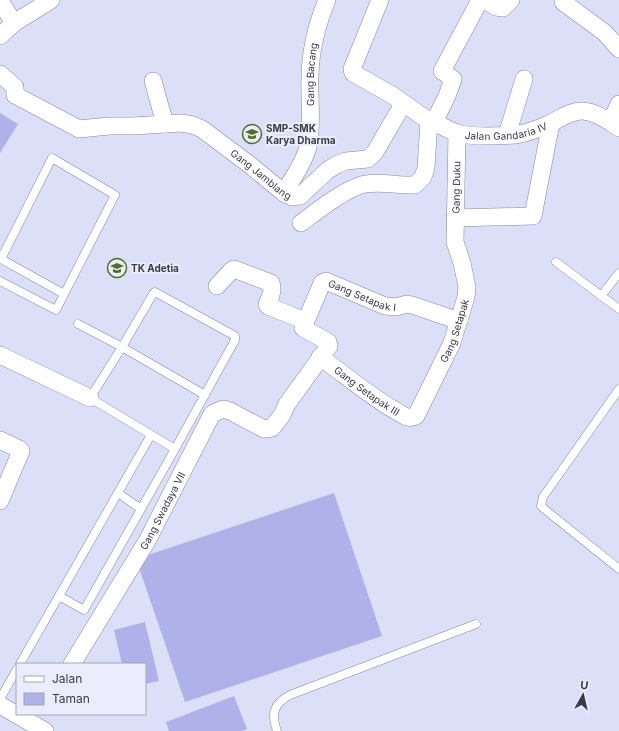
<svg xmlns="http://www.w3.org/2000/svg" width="619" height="731" viewBox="0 0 619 731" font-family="Inter,sans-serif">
<rect width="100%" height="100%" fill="#dcdff8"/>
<!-- green -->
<path fill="#aeb2e8" d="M 0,113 L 18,124 L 0,153 Z
M 334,493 L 382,636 L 185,702 L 136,559 Z
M 145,622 L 159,681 L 145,684 L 145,664 L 122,664 L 114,630 Z
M 234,696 L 247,729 L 242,731 L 169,731 L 166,722 Z"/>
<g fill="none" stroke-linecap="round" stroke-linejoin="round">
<!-- service casing -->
<g stroke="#85879e" stroke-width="9">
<path id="service" d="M 556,262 L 619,309
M 0,281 L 56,310 L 115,195 L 52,158 L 1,259 L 64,294
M 601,296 L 619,273
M 175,449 L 235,340 L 235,336 L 155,292 L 153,294 L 122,347 L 205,395
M 118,493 L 141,509
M 619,569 L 548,512 L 541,506 L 543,497 L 619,389
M 59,596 L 84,610 L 175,449 L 90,398 L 122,347 L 78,324
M 20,664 L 151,435
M 0,699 L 17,669
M 277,731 C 271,714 273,704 290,695 L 476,624"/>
</g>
<!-- minor casing -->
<g stroke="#85879e" stroke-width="18">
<g id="minor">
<path id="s1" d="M 380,0 L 352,69 L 353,73 L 392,95 L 429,121 C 439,123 447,130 457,133 C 470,137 500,136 515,135 C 527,133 538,129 549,124 C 560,119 571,110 583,111 C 596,112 608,121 619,128"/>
<path d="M 485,0 L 496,7 L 503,8 L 511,0"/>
<path d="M 0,1 L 14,23"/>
<path d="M 563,2 L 605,33 L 619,49"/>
<path d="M 0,36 L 14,23 L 51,0"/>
<path id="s2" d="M 0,74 L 15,87 L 15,95 L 79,129 L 109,126 L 133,126 L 181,123 L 193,125 L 202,129 L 250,165 L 284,193 L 292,197 L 300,196 L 328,170 L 336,165 L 346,161 L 368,159 L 375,152 L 403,104"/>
<path d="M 153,81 L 165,124"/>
<path d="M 434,122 L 447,96 L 453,79 L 442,71 L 480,0"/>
<path d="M 611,122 L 619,104"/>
<path d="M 507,135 L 524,79"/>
<path id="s3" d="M 284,193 C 292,179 304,163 308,147 C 313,125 309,100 310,77 C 310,53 317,23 327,0"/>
<path d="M 455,218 L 533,216 L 551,123"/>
<path d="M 301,223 C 317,211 346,188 365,184 C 382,181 399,186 415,185 L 423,177 L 426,168 L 429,121"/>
<path d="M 217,286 L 232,270 L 234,269 L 271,283 C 274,290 270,298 267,304 L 268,306 L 305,321"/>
<path d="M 0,355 L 90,398"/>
<path id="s4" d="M 320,357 C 344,374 366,393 391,408 C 396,411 402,415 407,417 C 411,418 413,418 416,416 L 452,343 L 466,297 L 467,287 L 462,263 L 455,242 L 457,133"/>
<path d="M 0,440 L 19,449 L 21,451 L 0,501"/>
<path id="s5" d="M 72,664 L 147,541 L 212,414 L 223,409 L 230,411 L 264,429 L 272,428 L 282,415 L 287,404 L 329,346 L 328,342 L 303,328 L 322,283 L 326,281 L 385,306 L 396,307 L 407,304 L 412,305 L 459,321"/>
<path d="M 0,705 L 45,731"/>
</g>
</g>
<!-- service -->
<use href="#service" stroke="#fff" stroke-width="8"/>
<!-- minor -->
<use href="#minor" stroke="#fff" stroke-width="17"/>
</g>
<!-- icons -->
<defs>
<g id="school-ring" transform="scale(1)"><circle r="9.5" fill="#ebedfc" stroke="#4e7028" stroke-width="1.5"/><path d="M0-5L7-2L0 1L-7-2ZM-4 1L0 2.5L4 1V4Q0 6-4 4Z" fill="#4e7028"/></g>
</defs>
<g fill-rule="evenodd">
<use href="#school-ring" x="252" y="134"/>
<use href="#school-ring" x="117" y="268"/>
</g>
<g text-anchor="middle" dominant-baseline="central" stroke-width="4" stroke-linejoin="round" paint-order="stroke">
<!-- street labels -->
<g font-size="10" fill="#3a3b45" stroke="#ebedfc">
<text stroke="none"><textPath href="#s3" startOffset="125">Gang Bacang</textPath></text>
<text stroke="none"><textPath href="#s1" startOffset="249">Jalan Gandaria IV</textPath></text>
<text stroke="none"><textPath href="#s2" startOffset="299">Gang Jamblang</textPath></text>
<text stroke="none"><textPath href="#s4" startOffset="356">Gang Duku</textPath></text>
<text stroke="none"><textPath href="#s5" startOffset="578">Gang Setapak I</textPath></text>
<text stroke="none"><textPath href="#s4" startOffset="209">Gang Setapak</textPath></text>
<text stroke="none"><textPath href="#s4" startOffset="58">Gang Setapak III</textPath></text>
<text stroke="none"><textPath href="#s5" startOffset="178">Gang Swadaya VII</textPath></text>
</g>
<!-- poi labels -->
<g font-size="10" font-weight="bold" fill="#3a3b45" stroke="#ebedfc" text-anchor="start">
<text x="266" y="128">SMP-SMK<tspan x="266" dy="12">Karya Dharma</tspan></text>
<text x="131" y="268">TK Adetia</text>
</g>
</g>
<!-- legend -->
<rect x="16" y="663" width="130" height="52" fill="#ebedfc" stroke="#a4a6b3"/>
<rect x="24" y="676" width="20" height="6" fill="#ffffff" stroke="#a4a6b3"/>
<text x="52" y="683" font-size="12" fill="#3a3b45">Jalan</text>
<rect x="24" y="693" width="20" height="12" fill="#aeb2e8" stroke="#a4a6b3"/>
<text x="52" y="703" font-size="12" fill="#3a3b45">Taman</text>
<!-- north arrow -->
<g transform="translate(583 695) rotate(8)" stroke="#ebedfc" stroke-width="3" paint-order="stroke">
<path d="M0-3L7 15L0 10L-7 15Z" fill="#3a3b45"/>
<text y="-6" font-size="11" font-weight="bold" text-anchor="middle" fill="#3a3b45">U</text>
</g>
</svg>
